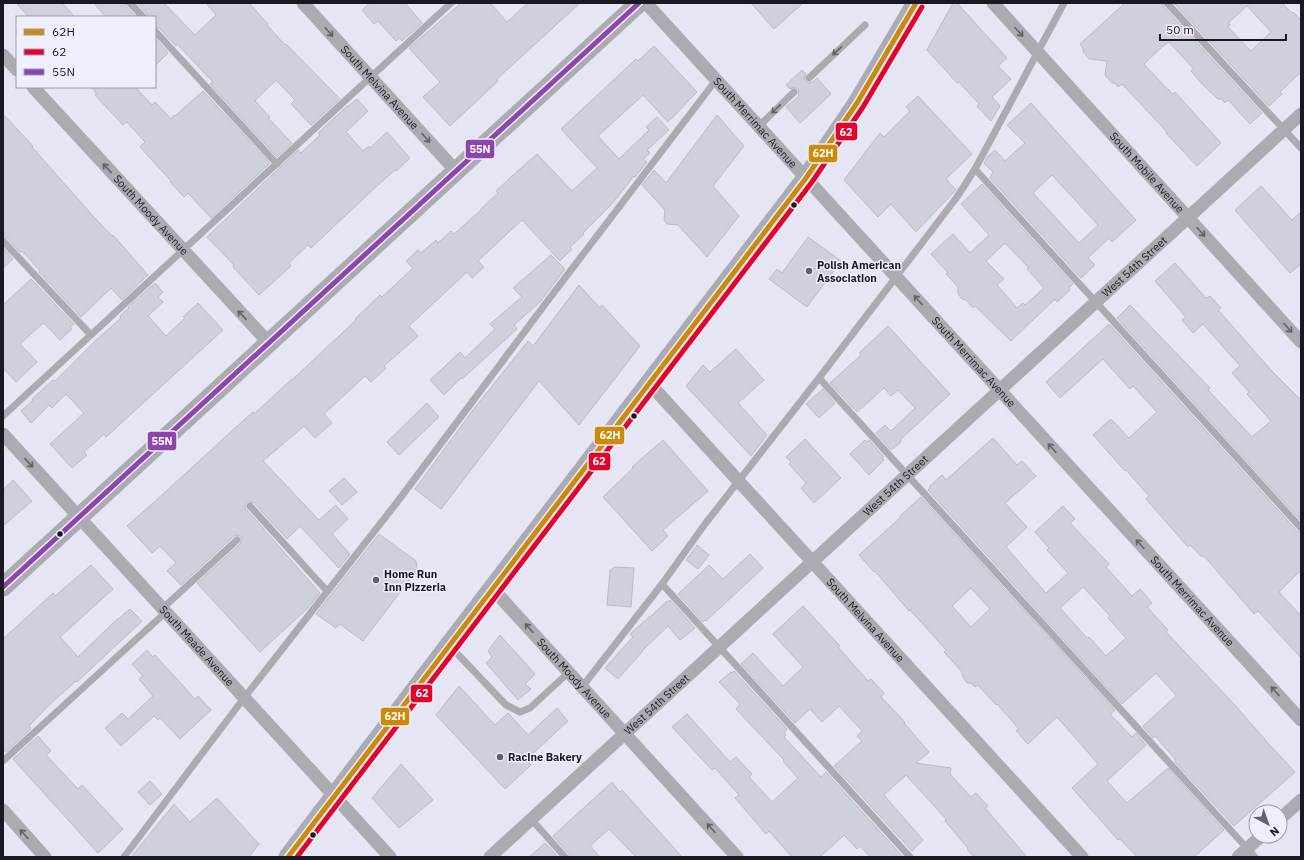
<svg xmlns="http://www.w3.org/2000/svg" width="1304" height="860" viewBox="0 0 1304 860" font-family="'IBM Plex Sans',sans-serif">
<rect width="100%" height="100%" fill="#e6e5f4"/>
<!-- building -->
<path fill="#ced0db" stroke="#b9bbc6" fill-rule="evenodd" d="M 16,3 L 62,3 L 75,17 L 29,17 Z
M 94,3 L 125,3 L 126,6 L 136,17 L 106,17 Z
M 137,3 L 164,3 L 195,35 L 216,15 L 206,3 L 249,3 L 268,24 L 267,25 L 285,45 L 286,44 L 340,99 L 311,125 L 291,104 L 295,100 L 276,80 L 255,101 L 270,117 L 268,118 L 292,143 L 277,157 L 210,84 L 213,82 L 177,44 L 176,46 L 159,28 L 155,26 L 155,17 L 148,17 L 147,14 Z
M 370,3 L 405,3 L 422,23 L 402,41 L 400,38 L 396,41 L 378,21 L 374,24 L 362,10 Z
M 461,3 L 490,3 L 507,22 L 528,3 L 580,3 L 497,79 L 498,81 L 450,126 L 423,97 L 440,82 L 409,48 Z
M 751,3 L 803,3 L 774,29 Z
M 953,3 L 957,3 L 1007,58 L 998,66 L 1011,79 L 992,97 L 1000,106 L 991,121 L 977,106 L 979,104 L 959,82 L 957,83 L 927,50 Z
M 1125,3 L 1162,3 L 1163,6 L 1262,113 L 1250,124 L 1228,100 L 1225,103 L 1221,98 L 1219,100 L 1203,85 L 1191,71 L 1194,69 L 1169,42 L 1163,46 L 1144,64 L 1168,90 L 1168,89 L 1172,94 L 1175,92 L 1221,143 L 1197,166 L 1166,133 L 1167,132 L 1122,84 L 1118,87 L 1115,83 L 1112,83 L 1105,75 L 1107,61 L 1089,59 L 1083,52 L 1083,48 L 1080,44 Z
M 1174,3 L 1282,3 L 1292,13 L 1293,12 L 1301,20 L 1301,72 L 1280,92 L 1282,94 L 1269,106 ZM 1247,6 L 1271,32 L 1251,51 L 1228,27 L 1230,25 L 1228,23 Z
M 155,38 L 168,53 L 155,66 Z
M 654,46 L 697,92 L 668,122 L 643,95 L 598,136 L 619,159 L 649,130 L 646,127 L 657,117 L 669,130 L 647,150 L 650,153 L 643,159 L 647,162 L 635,177 L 634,176 L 612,204 L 583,233 L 584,234 L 570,247 L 572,249 L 560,261 L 522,220 L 478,261 L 484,267 L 472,278 L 467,272 L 409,326 L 418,336 L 384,366 L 386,368 L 371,382 L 365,376 L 324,414 L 332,423 L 315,438 L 304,426 L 263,461 L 319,520 L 336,505 L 348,519 L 332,534 L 350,554 L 339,568 L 300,526 L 287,539 L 254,503 L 249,501 L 246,503 L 245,507 L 246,509 L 320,593 L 308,608 L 260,652 L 197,583 L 240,544 L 242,539 L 240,536 L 236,535 L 234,536 L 181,585 L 167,571 L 176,563 L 160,546 L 152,553 L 127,526 L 162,495 L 234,429 L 253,412 L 254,414 L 292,379 L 292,380 L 356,320 L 355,319 L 380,295 L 382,297 L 413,268 L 406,261 L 418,250 L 421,253 L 436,240 L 438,243 L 451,231 L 454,234 L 481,210 L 481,209 L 498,193 L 496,191 L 512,176 L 537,154 L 572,191 L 597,168 L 561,129 L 636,59 L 638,61 Z
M 802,70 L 806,74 L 804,79 L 806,82 L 808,83 L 813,82 L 817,78 L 831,94 L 800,123 L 786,107 L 798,97 L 799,90 L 795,87 L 790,89 L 786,85 Z
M 91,87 L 135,87 L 152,105 L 155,102 L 171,119 L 174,115 L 175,116 L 203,91 L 270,163 L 211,218 L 188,193 L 184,197 L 170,182 L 171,181 L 140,147 L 145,142 L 127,122 L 123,125 L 95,95 L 97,94 Z
M 918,96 L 972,154 L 946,179 L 956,190 L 916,232 L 891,204 L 878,217 L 844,180 L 880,133 L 884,137 L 910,111 L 906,107 Z
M 357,99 L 368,111 L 346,132 L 363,151 L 369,146 L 370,148 L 387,132 L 410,158 L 396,171 L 395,170 L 378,185 L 311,248 L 308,245 L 289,263 L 291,266 L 259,295 L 233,267 L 234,265 L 207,237 L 298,150 L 301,153 L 320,135 L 318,133 L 347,106 L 347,107 Z
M 1031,103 L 1136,220 L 1112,242 L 1109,238 L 1088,258 L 1095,265 L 1081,278 L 990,178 L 993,172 L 984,163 L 988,156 L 995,150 L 1005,161 L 1025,143 L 1007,125 ZM 1052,175 L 1098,225 L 1079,243 L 1033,193 Z
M 3,114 L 33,146 L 32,147 L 93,216 L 112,236 L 113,235 L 148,275 L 122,300 L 111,288 L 81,317 L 39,272 L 40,271 L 22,251 L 20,252 L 7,238 L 3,236 Z
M 717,115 L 744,146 L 713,186 L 739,216 L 707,257 L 678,225 L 667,224 L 664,220 L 665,210 L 642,185 L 654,170 L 666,183 Z
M 982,184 L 1073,284 L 1069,288 L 1070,290 L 1057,302 L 1055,299 L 1011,341 L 975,306 L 973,308 L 966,300 L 962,299 L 958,294 L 958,287 L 946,274 L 948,273 L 931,254 L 953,234 L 970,253 L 989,235 L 961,204 ZM 1005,243 L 1029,268 L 1027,269 L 1044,288 L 1025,305 L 1023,303 L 1017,308 L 997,285 L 1004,279 L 986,261 Z
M 1261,186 L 1292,220 L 1301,212 L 1301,264 L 1290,273 L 1235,210 Z
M 808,237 L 841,261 L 807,307 L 769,279 L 777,269 L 782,273 Z
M 3,248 L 13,259 L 3,268 Z
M 551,255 L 565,269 L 540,302 L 514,325 L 517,329 L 462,379 L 461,378 L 444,395 L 430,380 L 460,352 L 465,358 L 495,329 L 490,324 L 522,297 L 513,288 Z
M 1175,263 L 1206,298 L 1210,296 L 1221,308 L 1218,310 L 1272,371 L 1301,400 L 1301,521 L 1117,318 L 1130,305 L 1210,388 L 1208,390 L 1252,437 L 1271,421 L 1247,394 L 1249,392 L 1232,373 L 1240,366 L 1203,324 L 1193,333 L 1182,320 L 1186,317 L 1155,281 Z
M 31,279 L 74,324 L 70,327 L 72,329 L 60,340 L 44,323 L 42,324 L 20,344 L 37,362 L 16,382 L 3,368 L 3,305 Z
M 155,283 L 163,292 L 158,297 L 163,302 L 148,316 L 166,336 L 185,318 L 183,317 L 198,303 L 223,330 L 106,437 L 104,434 L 84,452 L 87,455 L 72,468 L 50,444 L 84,413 L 66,394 L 52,408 L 49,405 L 31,423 L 21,411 L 33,400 L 32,399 L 53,380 L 55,381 L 93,343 L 121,318 L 120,316 L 129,308 L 128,307 Z
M 579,285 L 600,308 L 602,305 L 640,346 L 579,425 L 539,381 L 441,509 L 415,489 L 473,410 L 528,341 L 533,346 Z
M 1109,324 L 1297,531 L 1301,533 L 1301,570 L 1279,592 L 1301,616 L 1301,658 L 1258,611 L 1254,614 L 1204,556 L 1202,557 L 1190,545 L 1188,547 L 1146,499 L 1149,496 L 1126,470 L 1125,471 L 1093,435 L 1111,419 L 1129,438 L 1157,412 L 1133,386 L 1130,389 L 1103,359 L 1060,398 L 1046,382 Z
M 888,326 L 950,394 L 900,440 L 901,442 L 891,450 L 876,433 L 885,425 L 891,431 L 915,408 L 898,390 L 891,396 L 884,388 L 857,412 L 830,383 L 861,355 L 859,353 Z
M 736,349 L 764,380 L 738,403 L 767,435 L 751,456 L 686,386 L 703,365 L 710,372 Z
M 823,389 L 835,403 L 819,418 L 806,404 Z
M 427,403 L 439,417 L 399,455 L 387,442 Z
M 993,438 L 1017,465 L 1022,461 L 1036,476 L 1005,503 L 1027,527 L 1006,547 L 1046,593 L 1068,573 L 1047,550 L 1049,548 L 1035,532 L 1063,506 L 1075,519 L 1070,523 L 1109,564 L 1106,567 L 1132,596 L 1140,589 L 1152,603 L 1147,607 L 1168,630 L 1166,632 L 1233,703 L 1267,742 L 1295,772 L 1234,826 L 1175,762 L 1176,760 L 1155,736 L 1153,738 L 1143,726 L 1176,696 L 1174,693 L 1156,673 L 1122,704 L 928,490 L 930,488 L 929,487 L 942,475 L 946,480 ZM 1083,587 L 1110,616 L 1108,618 L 1126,638 L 1106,656 L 1089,637 L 1088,639 L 1060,608 Z
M 805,439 L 841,478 L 814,503 L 801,488 L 806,483 L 789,464 L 791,462 L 786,457 Z
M 663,440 L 708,491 L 663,530 L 668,536 L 652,551 L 603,497 L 633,468 L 632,467 Z
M 865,440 L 867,442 L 869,440 L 884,457 L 882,458 L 884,460 L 869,475 L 850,454 Z
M 344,478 L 357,492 L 342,505 L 329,491 Z
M 13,480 L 32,501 L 3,526 L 3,490 Z
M 921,497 L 1115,710 L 1110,714 L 1132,737 L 1136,733 L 1146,745 L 1107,781 L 1127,803 L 1168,768 L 1224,830 L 1194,857 L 1137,857 L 1120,839 L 1118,840 L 1072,788 L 1098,764 L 1057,717 L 1028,744 L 1016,731 L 1019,729 L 997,704 L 996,705 L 978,685 L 975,687 L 971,683 L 967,683 L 963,677 L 962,672 L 944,652 L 946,650 L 930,632 L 910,610 L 909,611 L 875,571 L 874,572 L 859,555 L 901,517 L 900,516 ZM 971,588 L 990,609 L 971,627 L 952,606 Z
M 379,534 L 416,561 L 417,570 L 363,641 L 340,624 L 336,628 L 316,614 Z
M 697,545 L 709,555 L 698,569 L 686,560 Z
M 750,554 L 763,568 L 706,621 L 705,620 L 703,622 L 678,594 L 709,565 L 723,579 Z
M 91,565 L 113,589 L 60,637 L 78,657 L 113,623 L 130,609 L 142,621 L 77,682 L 76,681 L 49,705 L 30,725 L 29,726 L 31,729 L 6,752 L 3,749 L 3,639 L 53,593 L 55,596 Z
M 615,567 L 634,568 L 631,607 L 607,605 L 610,570 Z
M 670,600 L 695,628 L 680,640 L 668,626 L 642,651 L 643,651 L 618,679 L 605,668 L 633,637 L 630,634 L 649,617 L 650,617 L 667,601 L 669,602 Z
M 803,606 L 840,646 L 838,647 L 868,681 L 871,679 L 884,693 L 881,697 L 905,722 L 904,723 L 929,752 L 916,763 L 951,768 L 950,774 L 971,797 L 976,793 L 988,806 L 985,808 L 1027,857 L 974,857 L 967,849 L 968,848 L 945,821 L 946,819 L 906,775 L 884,795 L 923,840 L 912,851 L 834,766 L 862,741 L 857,736 L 862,731 L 839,706 L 822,722 L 810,709 L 795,723 L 741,664 L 753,653 L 783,686 L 803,667 L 773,634 Z
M 500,635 L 535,674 L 525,684 L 531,689 L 518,700 L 486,663 L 492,657 L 488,651 Z
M 147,650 L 153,657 L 155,655 L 195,699 L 198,696 L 211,710 L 180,739 L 160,718 L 158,720 L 154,716 L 121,746 L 105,728 L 122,713 L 128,719 L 153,696 L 139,679 L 143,676 L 132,664 Z
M 734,671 L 787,729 L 784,733 L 786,735 L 784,737 L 821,777 L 826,772 L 903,857 L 870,857 L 860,846 L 857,849 L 844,835 L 820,857 L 792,857 L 769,831 L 766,834 L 735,798 L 739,795 L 715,768 L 712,770 L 672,727 L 687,714 L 730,762 L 736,757 L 752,774 L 749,777 L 772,802 L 798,778 L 783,761 L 784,760 L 736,709 L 740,704 L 719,682 L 731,672 L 732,673 Z
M 459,686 L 495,725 L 508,713 L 528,735 L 557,708 L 568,721 L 526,760 L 531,765 L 505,789 L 436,715 Z
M 38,736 L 51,751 L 46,755 L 78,789 L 82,785 L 123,829 L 98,853 L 13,759 Z
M 401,764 L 433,800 L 399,828 L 372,798 Z
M 150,781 L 162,794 L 150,805 L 138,792 Z
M 612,782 L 620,792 L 622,790 L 682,857 L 636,857 L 609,829 L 590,846 L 600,857 L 570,857 L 569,854 L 553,836 Z
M 217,798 L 259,844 L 249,857 L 131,857 L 174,804 L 190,822 Z
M 545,843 L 558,857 L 529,857 Z"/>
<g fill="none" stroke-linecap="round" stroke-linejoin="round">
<!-- service -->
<path stroke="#adabb2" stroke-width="7" d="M 130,3 L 143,17
M 1167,3 L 1301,148
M 155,31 L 277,164
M 809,78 L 865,25
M 759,126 L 794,92
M 975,169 L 1301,528
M 3,241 L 91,335
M 819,378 L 1255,857
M 3,416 L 451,3
M 250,506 L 327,591
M 662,584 L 910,857
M 163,608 L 237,540
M 449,645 L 506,705 L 520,712 L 530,708 L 569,672
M 582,687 L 662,584 L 705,524 L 819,378 L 957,197 L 975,169 L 1064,3
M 3,761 L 166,612
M 531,819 L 565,857
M 124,857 L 244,698 L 398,501 L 552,295 L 716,80"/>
<!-- minor -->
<g stroke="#adabb2" stroke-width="13">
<path id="s1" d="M 303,3 L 456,171"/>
<path id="s2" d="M 646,3 L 1301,720"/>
<path id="s3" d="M 993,3 L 1301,342"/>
<path d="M 3,55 L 17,70"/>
<path id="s4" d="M 33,87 L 269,343"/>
<path id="s5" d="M 649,383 L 1082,857"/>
<path id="s6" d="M 3,434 L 390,857"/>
<path id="s7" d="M 492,588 L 737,857"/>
<path d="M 3,810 L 45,857"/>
<path d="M 1280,819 L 1301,800"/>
<path id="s8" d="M 490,857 L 1301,114"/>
<path d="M 1238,857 L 1261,836"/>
</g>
<!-- secondary -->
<path stroke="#acaab3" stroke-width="19" d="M 3,587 L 639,3
M 288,857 L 449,645 L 806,178 L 857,103 L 916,3"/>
<!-- bus-1 casing -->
<g stroke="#efeefe" stroke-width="8">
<path id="bus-1" d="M 288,857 L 806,178 L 857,103 L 916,3"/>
</g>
<!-- bus-2 casing -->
<g stroke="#efeefe" stroke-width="8">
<path id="bus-2" d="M 297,857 L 812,182 L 863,107 L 922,7"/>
</g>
<!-- bus-3 casing -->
<g stroke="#efeefe" stroke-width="8">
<path id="bus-3" d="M 3,587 L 639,3"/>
</g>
<!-- bus-1 -->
<use href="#bus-1" stroke="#cb8a07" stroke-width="5"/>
<!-- bus-2 -->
<use href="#bus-2" stroke="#e4002b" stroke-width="5"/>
<!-- bus-3 -->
<use href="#bus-3" stroke="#8e44ad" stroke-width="5"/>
</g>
<!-- one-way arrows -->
<defs><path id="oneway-shaft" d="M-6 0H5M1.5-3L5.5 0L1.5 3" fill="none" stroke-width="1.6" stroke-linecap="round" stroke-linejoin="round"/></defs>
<g stroke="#64626a">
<use href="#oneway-shaft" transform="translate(329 32) rotate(48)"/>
<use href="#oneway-shaft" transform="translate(1019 32) rotate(48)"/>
<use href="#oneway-shaft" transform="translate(837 51) rotate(137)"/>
<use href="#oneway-shaft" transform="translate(776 109) rotate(136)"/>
<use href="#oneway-shaft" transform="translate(426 138) rotate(48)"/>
<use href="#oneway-shaft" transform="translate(107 168) rotate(-133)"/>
<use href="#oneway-shaft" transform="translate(1201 232) rotate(48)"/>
<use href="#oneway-shaft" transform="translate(918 300) rotate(-132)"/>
<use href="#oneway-shaft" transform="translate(242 315) rotate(-133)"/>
<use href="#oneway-shaft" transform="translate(1288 328) rotate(48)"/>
<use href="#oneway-shaft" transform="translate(1052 448) rotate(-132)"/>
<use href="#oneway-shaft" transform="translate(29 463) rotate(47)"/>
<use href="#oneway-shaft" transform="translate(1140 544) rotate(-132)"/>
<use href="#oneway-shaft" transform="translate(529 628) rotate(-132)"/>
<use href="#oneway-shaft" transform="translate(1275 691) rotate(-132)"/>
<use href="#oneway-shaft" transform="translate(711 828) rotate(-132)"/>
<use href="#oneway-shaft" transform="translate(24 834) rotate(-132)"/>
</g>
<!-- markers -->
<g fill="#1a1923" stroke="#efeefe" stroke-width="1.5">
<circle cx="794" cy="205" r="3.5"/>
<circle cx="634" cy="416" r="3.5"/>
<circle cx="60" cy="534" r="3.5"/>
<circle cx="313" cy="835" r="3.5"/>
</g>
<g fill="#61606c" stroke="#efeefe" stroke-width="1.5">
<circle cx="809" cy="271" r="4"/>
<circle cx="376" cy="580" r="4"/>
<circle cx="500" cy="757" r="4"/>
</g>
<g text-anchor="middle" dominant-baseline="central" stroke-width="3" stroke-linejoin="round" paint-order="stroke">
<!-- street labels -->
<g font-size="11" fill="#1a1923" stroke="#efeefe">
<text stroke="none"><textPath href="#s1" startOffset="114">South Melvina Avenue</textPath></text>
<text stroke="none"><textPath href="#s2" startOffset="162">South Merrimac Avenue</textPath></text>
<text stroke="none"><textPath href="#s3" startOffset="229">South Mobile Avenue</textPath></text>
<text stroke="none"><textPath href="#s4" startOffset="174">South Moody Avenue</textPath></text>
<text stroke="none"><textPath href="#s8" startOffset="874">West 54th Street</textPath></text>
<text stroke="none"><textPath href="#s2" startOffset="486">South Merrimac Avenue</textPath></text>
<text stroke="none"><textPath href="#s8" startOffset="550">West 54th Street</textPath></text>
<text stroke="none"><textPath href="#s2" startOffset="810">South Merrimac Avenue</textPath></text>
<text stroke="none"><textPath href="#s5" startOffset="321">South Melvina Avenue</textPath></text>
<text stroke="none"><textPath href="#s6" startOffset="287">South Meade Avenue</textPath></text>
<text stroke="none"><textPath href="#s7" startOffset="122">South Moody Avenue</textPath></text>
<text stroke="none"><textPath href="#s8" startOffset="226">West 54th Street</textPath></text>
</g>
<!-- poi labels -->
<g font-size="11" font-weight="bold" fill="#1a1923" stroke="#efeefe" text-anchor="start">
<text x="817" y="265">Polish American<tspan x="817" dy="13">Association</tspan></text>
<text x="384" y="574">Home Run<tspan x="384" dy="13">Inn Pizzeria</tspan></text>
<text x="508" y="757">Racine Bakery</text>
</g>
</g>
<g stroke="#efeefe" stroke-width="1.5">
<rect x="835" y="122" width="23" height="19" rx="4" fill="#e4002b"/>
<rect x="465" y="139" width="30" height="20" rx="4" fill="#8e44ad"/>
<rect x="808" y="144" width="30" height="19" rx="4" fill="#cb8a07"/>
<rect x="594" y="426" width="31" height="19" rx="4" fill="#cb8a07"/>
<rect x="147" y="431" width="30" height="20" rx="4" fill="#8e44ad"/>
<rect x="588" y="452" width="23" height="19" rx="4" fill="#e4002b"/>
<rect x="410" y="684" width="23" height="19" rx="4" fill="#e4002b"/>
<rect x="380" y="707" width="30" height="19" rx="4" fill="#cb8a07"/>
</g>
<g font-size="11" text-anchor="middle" font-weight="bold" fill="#fff">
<text x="846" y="136">62</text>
<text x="480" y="153">55N</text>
<text x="823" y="157">62H</text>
<text x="610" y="439">62H</text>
<text x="162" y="445">55N</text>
<text x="599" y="465">62</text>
<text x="422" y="697">62</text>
<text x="395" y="720">62H</text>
</g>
<!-- border -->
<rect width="1304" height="860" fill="none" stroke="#1a1923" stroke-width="8"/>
<!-- legend -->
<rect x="16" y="16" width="140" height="72" fill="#efeefe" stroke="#9a99a6"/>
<rect x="24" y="29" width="20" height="6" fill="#cb8a07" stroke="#9a99a6"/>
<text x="52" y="36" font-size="12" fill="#1a1923">62H</text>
<rect x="24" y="49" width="20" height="6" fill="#e4002b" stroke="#9a99a6"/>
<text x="52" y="56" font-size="12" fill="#1a1923">62</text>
<rect x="24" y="69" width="20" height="6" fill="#8e44ad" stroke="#9a99a6"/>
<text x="52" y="76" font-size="12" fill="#1a1923">55N</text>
<!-- north arrow -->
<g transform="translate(1268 824) rotate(139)"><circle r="19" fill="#efeefe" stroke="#9a99a6"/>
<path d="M0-3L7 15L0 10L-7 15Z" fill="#61606c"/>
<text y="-6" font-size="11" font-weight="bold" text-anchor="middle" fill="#1a1923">N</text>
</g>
<!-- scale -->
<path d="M1160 34v6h126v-6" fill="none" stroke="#1a1923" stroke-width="2"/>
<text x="1166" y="34" font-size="12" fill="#1a1923" stroke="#efeefe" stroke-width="3" paint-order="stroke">50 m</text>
</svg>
